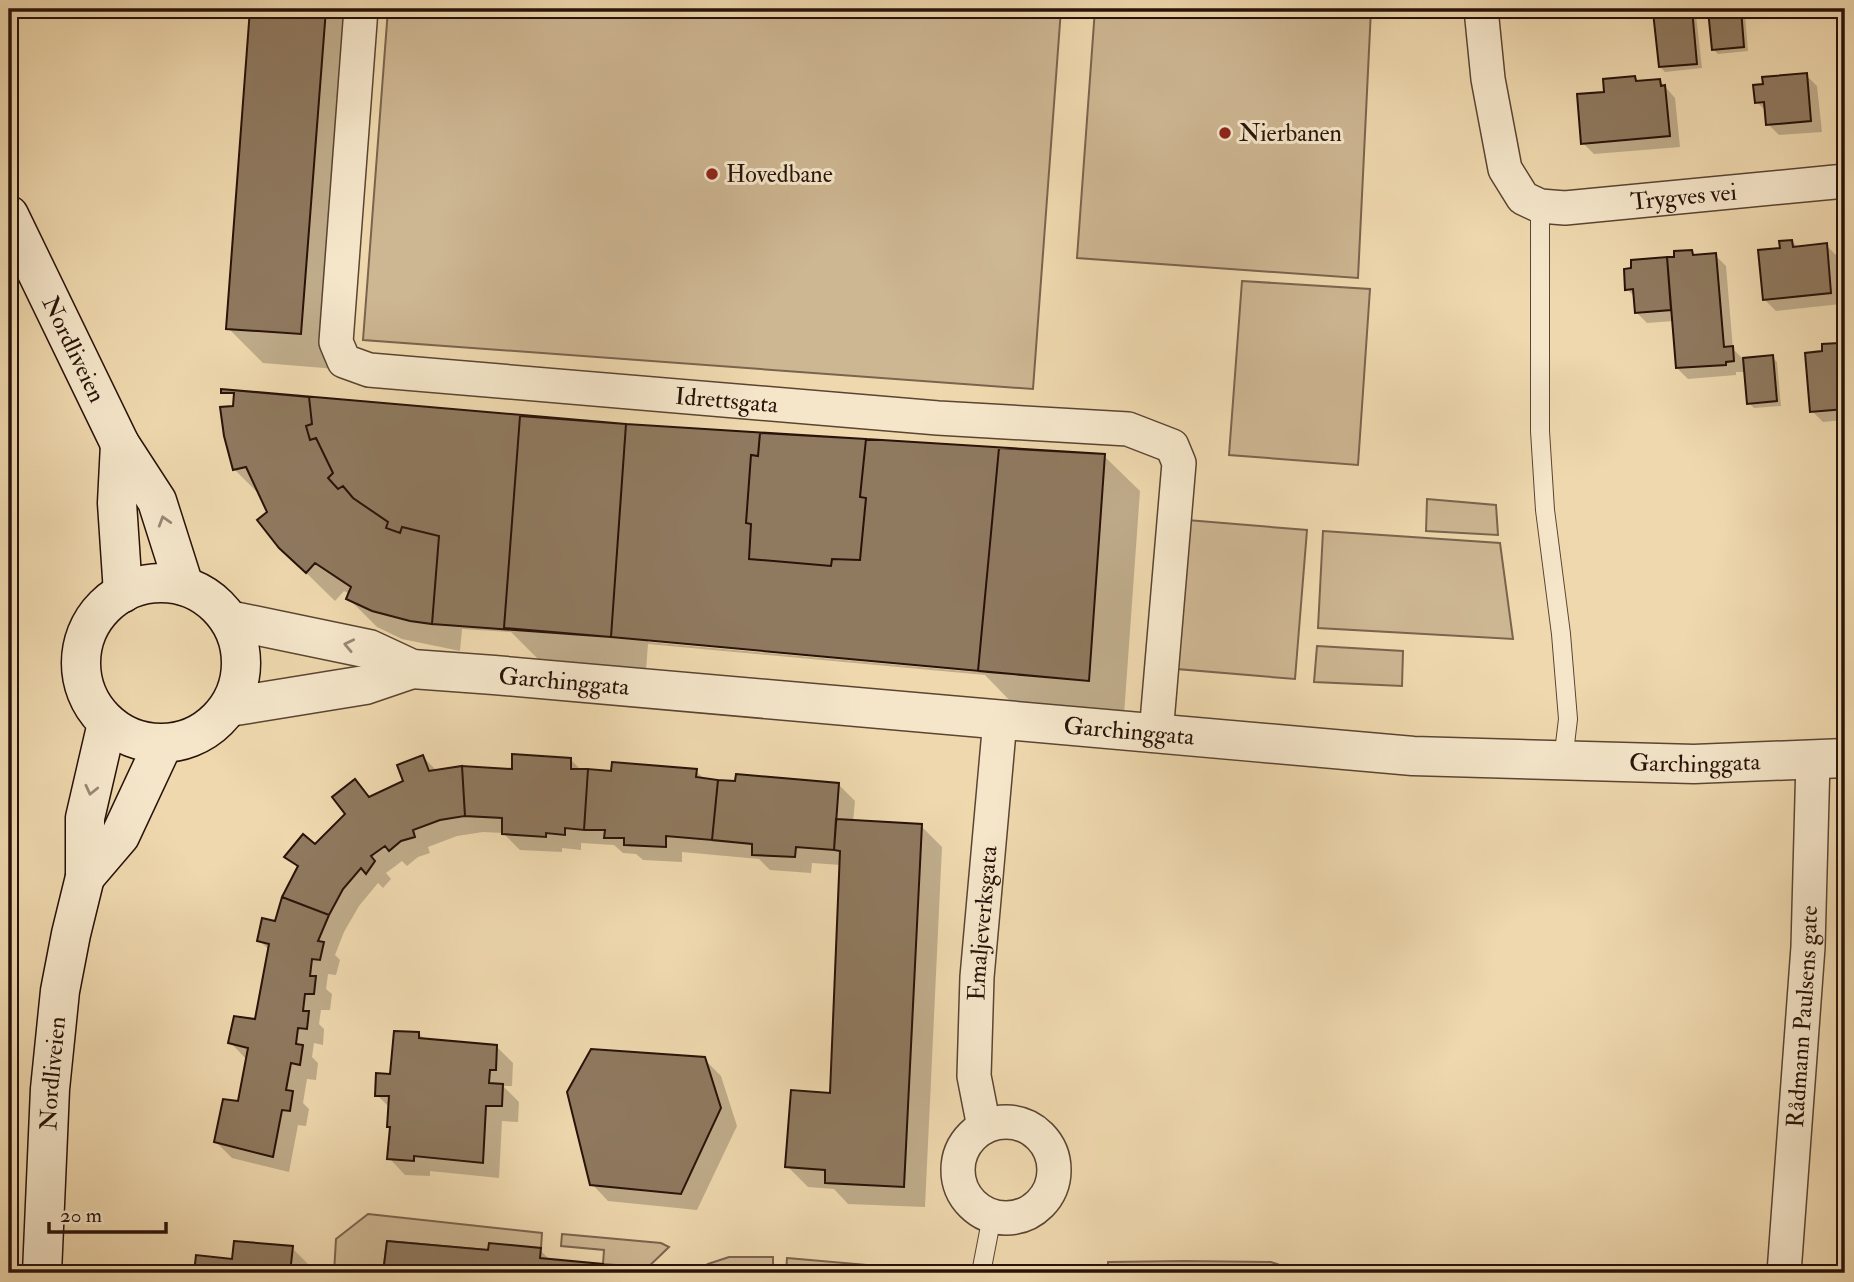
<svg xmlns="http://www.w3.org/2000/svg" width="1854" height="1282" viewBox="0 0 1854 1282" font-family="'IM FELL Double Pica',serif">
<rect width="100%" height="100%" fill="#efd8ae"/>
<filter id="stains"><feTurbulence type="fractalNoise" baseFrequency=".00286" numOctaves="4"/><feColorMatrix values="0 0 0 0 .2 0 0 0 0 .09 0 0 0 0 .02 0 0 0 .5 -.17"/></filter>
<radialGradient id="worn" r=".72"><stop offset=".6" stop-color="#630" stop-opacity="0"/><stop offset="1" stop-color="#630" stop-opacity=".3"/></radialGradient>
<!-- green -->
<path fill="#cdb692" stroke="#7a644e" stroke-width="2" d="M 388,9 L 1061,9 L 1033,389 L 363,340 Z
M 1095,9 L 1371,9 L 1358,278 L 1077,258 Z
M 1242,281 L 1370,289 L 1358,465 L 1229,455 Z
M 1427,499 L 1496,505 L 1498,535 L 1426,531 Z
M 1187,520 L 1307,530 L 1295,679 L 1177,669 Z
M 1323,531 L 1500,543 L 1513,639 L 1318,628 Z
M 1317,646 L 1403,651 L 1402,686 L 1314,682 Z
M 368,1214 L 542,1233 L 541,1248 L 488,1250 L 387,1241 L 383,1273 L 334,1273 L 336,1239 Z
M 562,1234 L 661,1243 L 669,1247 L 642,1273 L 614,1273 L 615,1265 L 603,1264 L 604,1250 L 561,1246 Z
M 729,1257 L 773,1257 L 773,1273 L 693,1273 L 708,1264 Z
M 787,1258 L 937,1271 L 936,1273 L 786,1273 Z
M 1184,1261 L 1271,1262 L 1280,1265 L 1285,1273 L 1108,1273 L 1108,1262 Z"/>
<!-- shadow -->
<path fill="#0003" fill-rule="evenodd" d="M 251,9 L 363,9 L 336,369 L 263,363 L 228,328 Z
M 1657,9 L 1691,10 L 1696,15 L 1702,68 L 1665,72 L 1660,67 Z
M 1711,9 L 1740,9 L 1745,14 L 1748,51 L 1718,54 L 1713,49 L 1714,11 Z
M 1806,75 L 1817,86 L 1822,132 L 1779,135 L 1768,124 L 1767,112 L 1757,102 Z
M 1635,78 L 1639,82 L 1659,80 L 1675,98 L 1680,147 L 1594,154 L 1583,143 L 1606,93 Z
M 1792,241 L 1798,248 L 1826,245 L 1837,256 L 1841,304 L 1776,311 L 1765,300 Z
M 1692,252 L 1696,257 L 1715,255 L 1726,266 L 1733,349 L 1744,360 L 1772,357 L 1777,362 L 1781,406 L 1754,408 L 1749,403 L 1746,372 L 1736,372 L 1736,375 L 1688,379 L 1677,368 L 1674,321 L 1647,323 L 1636,312 L 1635,297 L 1627,289 L 1633,270 L 1633,262 L 1676,258 Z
M 1839,345 L 1845,351 L 1845,420 L 1823,422 L 1812,411 L 1824,352 Z
M 520,418 L 1104,456 L 1140,491 L 1124,715 L 1015,706 L 985,675 L 648,644 L 646,671 L 541,662 L 511,632 L 462,629 L 460,651 L 402,639 L 377,627 L 348,598 L 350,594 L 344,591 L 335,601 L 293,560 L 262,497 L 234,469 ZM 648,638 L 987,670 L 986,673 L 648,642 Z
M 423,757 L 437,771 L 514,771 L 570,759 L 582,771 L 696,771 L 705,780 L 718,782 L 838,784 L 855,801 L 853,822 L 921,826 L 942,847 L 925,1207 L 848,1204 L 834,1189 L 808,1187 L 787,1166 L 831,1095 L 841,865 L 812,863 L 811,873 L 770,870 L 759,859 L 682,852 L 682,862 L 643,860 L 636,854 L 623,853 L 614,845 L 581,843 L 581,850 L 562,848 L 562,852 L 520,850 L 503,833 L 483,832 L 457,836 L 428,847 L 430,853 L 418,857 L 407,866 L 402,861 L 386,873 L 391,879 L 383,888 L 378,883 L 359,906 L 344,932 L 335,955 L 340,960 L 336,975 L 328,974 L 326,989 L 332,994 L 330,1010 L 321,1010 L 319,1024 L 324,1029 L 323,1045 L 314,1043 L 312,1057 L 318,1063 L 316,1080 L 307,1079 L 303,1103 L 309,1109 L 306,1126 L 298,1125 L 289,1172 L 232,1158 L 216,1142 L 240,1103 L 246,1059 L 230,1042 L 256,1021 L 270,951 L 259,940 L 276,923 L 299,869 L 286,856 L 315,846 L 347,814 L 355,782 L 371,798 L 405,782 Z
M 419,1034 L 426,1041 L 497,1047 L 513,1063 L 512,1086 L 503,1086 L 519,1102 L 518,1122 L 502,1121 L 499,1178 L 430,1171 L 430,1176 L 405,1175 L 389,1158 L 391,1128 L 389,1126 L 390,1108 L 377,1095 Z
M 704,1059 L 721,1076 L 737,1126 L 697,1210 L 608,1201 L 592,1184 Z
M 388,1242 L 490,1252 L 540,1250 L 550,1260 L 603,1266 L 610,1273 L 385,1273 Z
M 292,1248 L 317,1273 L 196,1273 L 198,1257 L 234,1261 Z"/>
<!-- building -->
<path fill="#8f795f" stroke="#281209" stroke-width="2" d="M 250,9 L 326,9 L 301,334 L 226,329 Z
M 1656,9 L 1692,9 L 1697,64 L 1659,67 L 1653,12 L 1656,11 Z
M 1741,9 L 1744,47 L 1712,50 L 1708,10 Z
M 1807,73 L 1811,121 L 1766,125 L 1764,102 L 1755,103 L 1753,85 L 1763,84 L 1762,77 Z
M 1635,76 L 1636,81 L 1660,79 L 1661,86 L 1665,85 L 1670,136 L 1581,144 L 1577,94 L 1604,92 L 1603,79 Z
M 1792,240 L 1793,247 L 1827,243 L 1831,293 L 1763,300 L 1758,250 L 1780,248 L 1779,241 Z
M 1692,250 L 1693,255 L 1716,253 L 1724,347 L 1733,346 L 1734,361 L 1726,362 L 1726,365 L 1676,368 L 1667,257 L 1674,257 L 1674,251 Z
M 1667,257 L 1671,310 L 1635,313 L 1633,289 L 1625,290 L 1624,269 L 1631,268 L 1631,260 Z
M 1839,343 L 1840,349 L 1845,349 L 1845,409 L 1810,412 L 1805,353 L 1822,351 L 1822,344 Z
M 1773,355 L 1777,401 L 1747,404 L 1743,358 Z
M 221,389 L 309,397 L 312,424 L 306,426 L 310,440 L 316,438 L 333,473 L 328,478 L 338,489 L 343,486 L 353,498 L 388,522 L 386,528 L 400,533 L 402,527 L 439,536 L 432,624 L 410,621 L 372,611 L 346,599 L 351,587 L 315,563 L 306,573 L 279,548 L 257,520 L 267,512 L 246,467 L 233,470 L 224,436 L 220,407 L 233,406 L 234,393 L 221,393 Z
M 221,389 L 626,424 L 1105,454 L 1089,681 L 611,637 L 432,624 L 410,621 L 372,611 L 346,599 L 351,587 L 315,563 L 306,573 L 279,548 L 257,520 L 267,512 L 246,467 L 233,470 L 224,436 L 220,407 L 233,406 L 234,393 L 221,393 Z
M 520,416 L 626,424 L 611,637 L 504,628 Z
M 760,433 L 866,439 L 860,497 L 866,498 L 860,560 L 832,559 L 831,566 L 749,559 L 751,524 L 746,523 L 751,455 L 758,456 Z
M 999,448 L 1105,454 L 1089,681 L 978,671 Z
M 512,754 L 571,758 L 571,769 L 588,769 L 584,830 L 565,828 L 565,835 L 546,833 L 546,837 L 502,834 L 502,818 L 465,816 L 462,766 L 512,769 Z
M 423,755 L 429,771 L 462,766 L 465,816 L 440,820 L 413,830 L 415,837 L 401,841 L 389,851 L 385,846 L 371,856 L 375,861 L 366,874 L 361,868 L 343,889 L 329,915 L 282,897 L 298,866 L 284,857 L 303,834 L 315,844 L 345,814 L 332,797 L 355,779 L 369,797 L 403,781 L 397,765 Z
M 612,762 L 697,769 L 696,777 L 718,780 L 712,840 L 666,836 L 666,847 L 624,845 L 624,838 L 604,838 L 605,830 L 584,830 L 588,769 L 611,771 Z
M 736,774 L 839,783 L 834,850 L 796,847 L 795,857 L 752,855 L 752,844 L 712,840 L 718,780 L 735,781 Z
M 836,819 L 922,824 L 904,1187 L 825,1183 L 825,1170 L 785,1167 L 791,1090 L 830,1093 L 840,851 L 834,850 Z
M 282,897 L 329,915 L 318,941 L 324,942 L 320,960 L 312,959 L 310,976 L 316,976 L 314,994 L 305,994 L 303,1011 L 309,1011 L 307,1029 L 298,1028 L 296,1044 L 303,1045 L 300,1065 L 291,1063 L 286,1090 L 293,1091 L 290,1111 L 282,1110 L 273,1157 L 214,1142 L 223,1099 L 238,1101 L 248,1048 L 228,1043 L 234,1016 L 255,1019 L 269,944 L 257,941 L 262,918 L 275,921 Z
M 394,1031 L 419,1032 L 419,1038 L 497,1045 L 496,1070 L 490,1070 L 489,1083 L 503,1084 L 502,1106 L 486,1106 L 483,1163 L 414,1156 L 414,1161 L 387,1159 L 390,1127 L 387,1127 L 389,1096 L 375,1096 L 376,1073 L 390,1074 Z
M 591,1049 L 705,1057 L 721,1108 L 681,1194 L 590,1185 L 567,1092 Z
M 234,1241 L 293,1246 L 290,1273 L 194,1273 L 196,1255 L 232,1259 Z
M 387,1241 L 488,1250 L 489,1243 L 541,1248 L 540,1258 L 603,1264 L 602,1273 L 383,1273 Z"/>
<g fill="none" stroke-linecap="round" stroke-linejoin="round">
<!-- service casing -->
<g stroke="#5a4432" stroke-width="20">
<path id="service" d="M 1540,206 L 1540,431 L 1545,510 L 1561,634 L 1568,719 L 1563,761
M 981,1273 L 992,1216"/>
</g>
<!-- minor casing -->
<g stroke="#5a4432" stroke-width="36">
<g id="minor">
<path id="s1" d="M 361,9 L 336,342 L 344,361 L 369,370 L 938,418 L 1128,429 L 1172,446 L 1179,463 L 1156,734"/>
<path id="s2" d="M 1481,9 L 1488,79 L 1505,169 L 1523,198 L 1540,206 L 1565,208 L 1845,181"/>
<circle cx="1006" cy="1170" r="48"/>
<path id="s3" d="M 984,1127 L 974,1076 L 977,977 L 1000,720"/>
<path id="s4" d="M 1784,1273 L 1808,947 L 1813,760"/>
</g>
</g>
<!-- tertiary casing -->
<g stroke="#5a4432" stroke-width="41">
<g id="tertiary">
<path id="s5" d="M 229,620 L 369,649 L 412,669 L 494,675 L 1413,756 L 1694,764 L 1845,758"/>
<path d="M 229,707 L 365,685 L 412,669"/>
</g>
</g>
<!-- secondary casing -->
<g stroke="#281209" stroke-width="41">
<g id="secondary">
<path id="s6" d="M 9,215 L 120,444 L 157,501 L 184,586"/>
<path d="M 120,444 L 117,503 L 123,593"/>
<circle cx="161" cy="663" r="80"/>
<path d="M 85,877 L 120,836 L 163,744"/>
<path id="s7" d="M 42,1273 L 50,1089 L 60,991 L 71,934 L 85,877 L 85,818 L 107,723"/>
</g>
</g>
<!-- service -->
<use href="#service" stroke="#f5e6ca" stroke-width="18"/>
<!-- minor -->
<use href="#minor" stroke="#f5e6ca" stroke-width="33"/>
<!-- tertiary -->
<use href="#tertiary" stroke="#f5e6ca" stroke-width="38"/>
<!-- secondary -->
<use href="#secondary" stroke="#f5e6ca" stroke-width="38"/>
</g>
<!-- one-way arrows -->
<defs><path id="oneway-chevron" d="M-2-3.5L2.5 0L-2 3.5" fill="none" stroke-width="1.6" stroke-linecap="round" stroke-linejoin="round" transform="scale(1.75)"/></defs>
<g stroke="#998773">
<use href="#oneway-chevron" transform="translate(164 521) rotate(-107)"/>
<use href="#oneway-chevron" transform="translate(349 645) rotate(-168)"/>
<use href="#oneway-chevron" transform="translate(91 790) rotate(103)"/>
</g>
<!-- markers -->
<g fill="#8f2418" stroke="#f5e6ca" stroke-width="2.5">
<circle cx="1225" cy="133" r="7"/>
<circle cx="712" cy="174" r="7"/>
</g>
<g text-anchor="middle" dominant-baseline="central" stroke-width="6" stroke-linejoin="round" paint-order="stroke">
<!-- poi labels -->
<g font-size="24" fill="#281209" stroke="#f5e6ca" text-anchor="start">
<text x="1239" y="133">Nierbanen</text>
<text x="726" y="174">Hovedbane</text>
</g>
<!-- street labels -->
<g font-size="24" fill="#281209" stroke="#f5e6ca">
<text stroke="none"><textPath href="#s2" startOffset="359">Trygves vei</textPath></text>
<text stroke="none"><textPath href="#s6" startOffset="149">Nordliveien</textPath></text>
<text stroke="none"><textPath href="#s1" startOffset="740">Idrettsgata</textPath></text>
<text stroke="none"><textPath href="#s5" startOffset="343">Garchinggata</textPath></text>
<text stroke="none"><textPath href="#s5" startOffset="910">Garchinggata</textPath></text>
<text stroke="none"><textPath href="#s5" startOffset="1477">Garchinggata</textPath></text>
<text stroke="none"><textPath href="#s3" startOffset="205">Emaljeverksgata</textPath></text>
<text stroke="none"><textPath href="#s4" startOffset="257">Rådmann Paulsens gate</textPath></text>
<text stroke="none"><textPath href="#s7" startOffset="200">Nordliveien</textPath></text>
</g>
</g>
<!-- margin -->
<rect width="1854" height="1282" fill="none" stroke="#efd8ae" stroke-width="35"/>
<rect x="10" y="10" width="1833" height="1261" fill="none" stroke="#281209" stroke-width="3.5"/>
<rect x="18" y="18" width="1819" height="1247" fill="none" stroke="#281209" stroke-width="2"/>
<!-- scale -->
<path d="M49 1222v10h117v-10" fill="none" stroke="#281209" stroke-width="3.5"/>
<text x="60" y="1222" font-size="21" fill="#281209" stroke="#f5e6ca" stroke-width="5" paint-order="stroke">20 m</text>
<rect width="100%" height="100%" filter="url(#stains)"/>
<rect width="100%" height="100%" fill="url(#worn)"/>
</svg>
